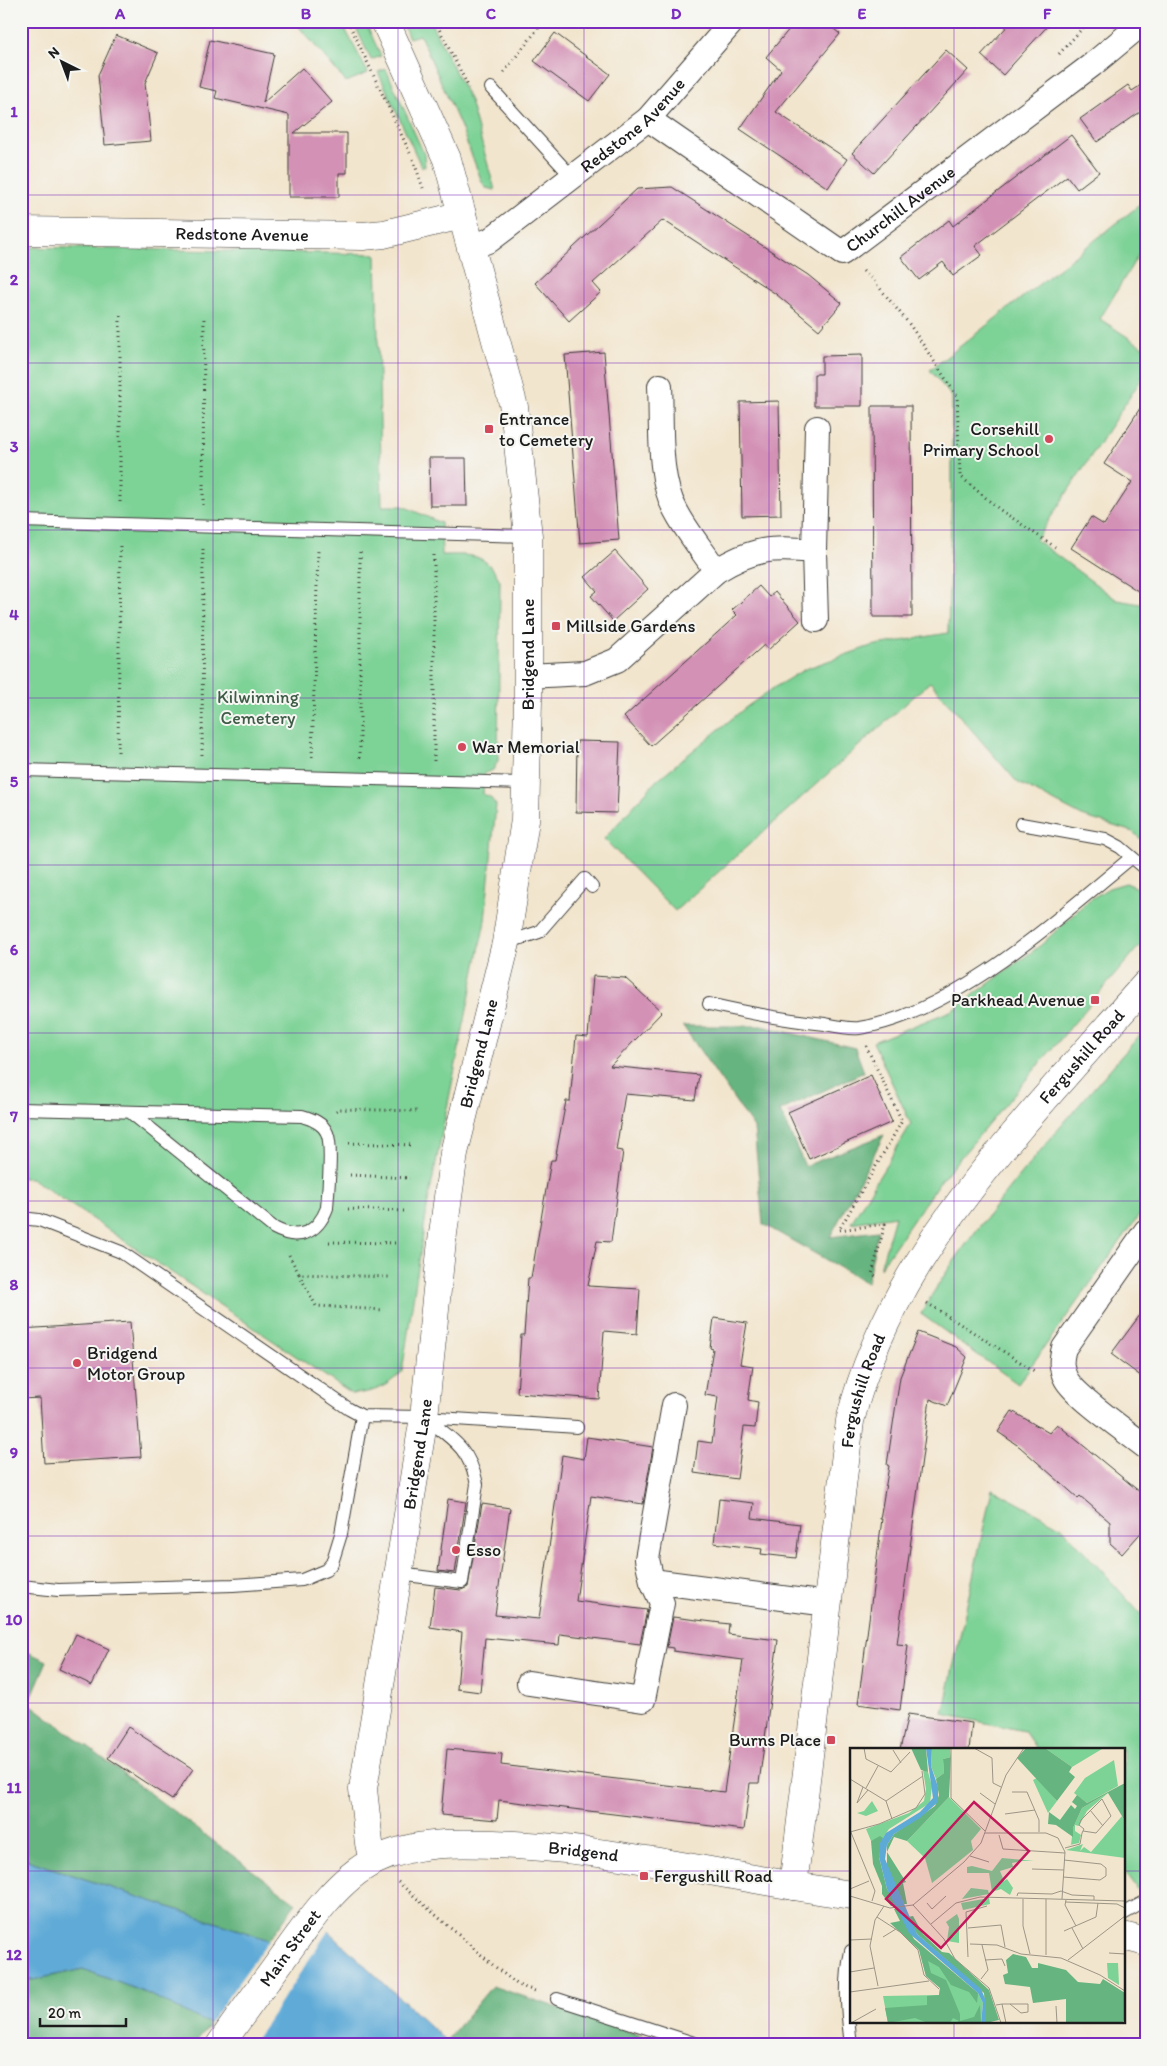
<svg xmlns="http://www.w3.org/2000/svg" width="1167" height="2066" viewBox="0 0 1167 2066" font-family="Itim,sans-serif">
<rect width="100%" height="100%" fill="#f6f6f2"/>
<filter id="ink" filterUnits="userSpaceOnUse"><feTurbulence type="fractalNoise" baseFrequency=".02" numOctaves="2"/><feDisplacementMap in="SourceGraphic" scale="10" xChannelSelector="R" yChannelSelector="G"/><feConvolveMatrix kernelMatrix="1 2 1 2 8 2 1 2 1" color-interpolation-filters="sRGB"/></filter>
<filter id="wash" filterUnits="userSpaceOnUse"><feTurbulence type="fractalNoise" baseFrequency=".0096" numOctaves="4" result="noise"/><feDisplacementMap in="SourceGraphic" scale="20" xChannelSelector="R" yChannelSelector="G"/><feGaussianBlur stdDeviation="1.12" result="paint"/><feColorMatrix in="noise" values="0 0 0 0 0 0 0 0 0 0 0 0 0 0 0 0 0 1.4 0 .05"/><feComposite in="paint" operator="in"/></filter>
<g filter="url(#wash)">
<rect width="100%" height="100%" fill="#f2e5cd"/>
<!-- green -->
<path fill="#7dd296" stroke="#4c7759" d="M 294,21 L 341,21 L 368,73 L 346,82 Z
M 353,21 L 365,21 L 381,56 L 371,60 Z
M 401,21 L 430,21 L 470,101 L 495,190 L 486,188 L 482,182 L 460,125 L 420,35 L 409,38 Z
M 386,69 L 424,154 L 425,167 L 421,166 L 378,72 Z
M 1146,200 L 1146,242 L 1100,319 L 1146,349 L 1146,372 L 1036,540 L 1117,600 L 1146,605 L 1146,844 L 1133,832 L 1082,816 L 1017,782 L 930,682 L 675,911 L 604,839 L 657,780 L 745,708 L 775,687 L 805,669 L 871,646 L 948,633 L 952,481 L 952,397 L 930,370 Z
M 21,247 L 376,254 L 382,506 L 403,506 L 441,523 L 442,555 C 470,555 486,552 500,581 L 498,761 L 493,770 L 484,774 L 483,794 L 490,797 L 496,805 L 485,921 L 428,1202 L 402,1372 C 384,1388 376,1392 352,1394 L 31,1178 L 21,1178 Z
M 1126,883 L 1138,888 L 1146,897 L 1146,938 L 938,1184 L 880,1268 L 895,1216 L 851,1223 L 911,1124 L 873,1042 L 953,1010 L 1041,945 L 1089,900 L 1109,888 Z
M 1146,1028 L 1146,1206 L 1018,1384 L 921,1314 C 947,1266 981,1224 1015,1181 C 1058,1129 1101,1079 1146,1028 Z
M 992,1489 L 1062,1527 L 1146,1620 L 1146,1910 L 1135,1886 L 1123,1870 L 1123,1750 L 1037,1750 L 1024,1731 L 943,1714 Z"/>
<!-- forest -->
<path fill="#66b47f" stroke="#41684e" d="M 683,1026 L 761,1026 L 855,1048 L 864,1072 L 780,1111 L 805,1166 L 884,1135 L 830,1237 L 878,1231 L 867,1283 L 763,1224 L 754,1128 Z
M 21,1649 L 47,1661 L 29,1703 L 296,1903 L 269,1940 L 21,1858 Z
M 83,1969 L 146,1993 L 211,2024 L 193,2045 L 21,2045 L 21,1979 L 33,1980 Z
M 492,1986 L 670,2045 L 454,2045 L 446,2041 Z"/>
<!-- water -->
<path fill="#5eaad7" stroke="#3d637a" d="M 21,1858 L 269,1940 L 328,1931 L 446,2041 L 454,2045 L 253,2045 L 146,1993 L 83,1969 L 33,1980 L 21,1979 Z"/>
<!-- pier -->
<path fill="#f2e5cd" d="M 326,1929 L 328,1931 L 252,2045 L 247,2045 L 208,2025 L 271,1937 Z"/>
<g id="blocks">
<!-- building -->
<path fill="#d391b5" d="M 796,21 L 824,21 L 840,34 L 776,112 L 847,159 L 828,188 L 740,129 L 781,70 L 766,57 Z
M 1012,21 L 1052,21 L 1003,75 L 981,55 Z
M 555,33 L 610,74 L 589,101 L 534,61 Z
M 116,35 L 158,53 L 145,83 L 151,141 L 105,145 L 98,75 Z
M 210,40 L 274,54 L 263,103 L 302,68 L 332,102 L 294,133 L 347,133 L 347,173 L 339,173 L 339,197 L 289,197 L 289,115 L 215,98 L 217,91 L 199,87 Z
M 946,50 L 968,70 L 874,173 L 852,153 Z
M 1146,82 L 1146,108 L 1097,142 L 1080,119 L 1128,85 L 1132,91 Z
M 1071,135 L 1099,172 L 1077,189 L 1067,176 L 975,246 L 982,255 L 953,276 L 943,262 L 919,280 L 901,257 L 949,220 L 953,226 Z
M 672,187 L 808,275 L 842,303 L 819,330 L 776,294 L 663,220 L 593,283 L 601,292 L 569,321 L 535,283 L 637,189 Z
M 604,352 L 619,540 L 580,543 L 565,355 Z
M 862,355 L 862,406 L 814,406 L 814,374 L 822,374 L 822,356 Z
M 1146,399 L 1146,579 L 1138,591 L 1071,548 L 1091,517 L 1104,525 L 1132,482 L 1104,464 Z
M 779,401 L 781,515 L 742,516 L 740,402 Z
M 872,406 L 911,406 L 912,617 L 873,617 Z
M 429,458 L 466,458 L 467,506 L 430,506 Z
M 615,551 L 648,589 L 613,621 L 591,596 L 597,591 L 585,577 Z
M 759,586 L 769,597 L 775,592 L 800,621 L 768,650 L 764,645 L 651,746 L 624,717 L 737,615 L 732,610 Z
M 577,741 L 620,742 L 617,813 L 576,812 Z
M 593,976 L 625,978 L 662,1012 L 610,1066 L 699,1075 L 695,1100 L 625,1094 L 616,1150 L 623,1151 L 611,1242 L 597,1241 L 588,1286 L 640,1289 L 637,1334 L 604,1331 L 599,1399 L 517,1393 L 521,1335 L 524,1335 L 528,1278 L 531,1278 L 551,1160 L 555,1160 L 566,1101 L 570,1101 L 576,1036 L 588,1037 Z
M 871,1075 L 892,1122 L 809,1159 L 788,1112 Z
M 1146,1307 L 1146,1380 L 1111,1354 Z
M 714,1318 L 747,1323 L 740,1364 L 753,1366 L 748,1400 L 758,1402 L 755,1428 L 744,1427 L 737,1479 L 694,1473 L 698,1441 L 712,1443 L 718,1397 L 705,1395 L 713,1349 L 710,1348 Z
M 130,1322 L 141,1457 L 44,1463 L 40,1398 L 21,1399 L 21,1329 Z
M 918,1332 L 956,1347 L 967,1357 L 947,1406 L 930,1399 L 897,1644 L 908,1645 L 900,1710 L 858,1704 L 882,1519 L 880,1519 L 889,1466 L 887,1465 L 900,1377 Z
M 1012,1411 L 1049,1433 L 1057,1424 L 1146,1497 L 1146,1527 L 1122,1554 L 1110,1543 L 1110,1522 L 1080,1496 L 1078,1498 L 1020,1447 L 998,1432 Z
M 587,1437 L 653,1447 L 643,1504 L 591,1496 L 576,1601 L 647,1610 L 640,1644 L 560,1634 L 559,1645 L 485,1638 L 480,1692 L 457,1689 L 462,1632 L 430,1627 L 435,1587 L 461,1590 L 468,1587 L 482,1504 L 510,1508 L 495,1615 L 539,1619 L 562,1455 L 584,1459 Z
M 448,1499 L 466,1502 L 455,1573 L 438,1571 Z
M 719,1499 L 754,1503 L 752,1518 L 800,1524 L 796,1558 L 761,1554 L 762,1549 L 714,1543 Z
M 673,1617 L 729,1624 L 728,1634 L 778,1640 L 759,1783 L 750,1783 L 744,1830 L 499,1800 L 497,1820 L 441,1815 L 447,1749 L 502,1754 L 501,1765 L 724,1792 L 743,1660 L 673,1651 L 673,1648 L 667,1647 Z
M 76,1634 L 109,1649 L 92,1685 L 59,1669 Z
M 908,1714 L 972,1723 L 969,1750 L 900,1750 Z
M 128,1727 L 193,1769 L 172,1800 L 108,1758 Z"/>
</g>
</g>
<g filter="url(#ink)">
<use href="#blocks" fill-opacity="0" stroke="#3c3a37" stroke-width="1"/>
<g fill="none" stroke-linecap="round" stroke-linejoin="round">
<!-- lane casing -->
<g stroke="#3c3a37" stroke-width="14">
<path id="lane" d="M 491,88 L 573,178
M 21,521 L 528,536
M 21,770 L 526,783
M 1021,824 L 1105,839 L 1120,847 L 1146,869
M 506,943 L 539,932 L 585,879 L 592,887
M 709,1004 C 748,1013 785,1020 825,1024 C 835,1026 848,1029 859,1028 C 954,1014 1059,917 1132,857
M 21,1109 L 302,1116 C 312,1119 323,1123 327,1133 C 333,1146 328,1191 327,1208 C 317,1234 298,1241 274,1228 L 130,1112
M 21,1218 L 39,1220 L 121,1252 L 349,1409 L 362,1416 L 424,1417 L 577,1427
M 399,1574 L 462,1582 L 477,1484 C 469,1447 452,1439 424,1417
M 21,1586 L 58,1590 L 233,1585 L 302,1580 L 326,1570 L 332,1563 L 341,1534 L 362,1416
M 1123,1914 L 1146,1901
M 851,1951 C 844,1983 847,2013 851,2045
M 557,1999 L 700,2045"/>
</g>
<!-- street casing -->
<g stroke="#3c3a37" stroke-width="26">
<g id="street">
<path id="s1" d="M 648,119 L 842,253 L 1092,65 L 1145,21"/>
<path id="s2" d="M 470,248 L 490,240 L 648,119 L 733,21"/>
<path d="M 660,386 C 662,423 657,478 676,511 C 687,532 703,551 716,571"/>
<path d="M 816,620 L 814,551 L 817,428"/>
<path d="M 528,676 L 585,673 L 617,660 L 716,571 C 753,548 772,547 814,551"/>
<path d="M 1146,1231 L 1064,1348 C 1061,1359 1060,1368 1066,1379 C 1076,1397 1127,1432 1146,1447"/>
<path d="M 652,1581 L 828,1604"/>
<path d="M 529,1683 L 643,1700 L 662,1603 L 652,1581 L 647,1559 L 674,1405"/>
</g>
</g>
<!-- secondary casing -->
<g stroke="#3c3a37" stroke-width="29">
<g id="secondary">
<path id="s3" d="M 21,231 L 363,236 L 384,234 L 462,215"/>
<path id="s4" d="M 373,1861 L 369,1843 L 363,1789 L 424,1417 L 442,1241 L 454,1153 L 506,943 L 525,820 L 528,701 L 528,536 L 514,407 L 447,159 L 385,21"/>
<path id="s5" d="M 793,1886 L 850,1421 C 879,1305 945,1216 1021,1126 C 1062,1078 1104,1031 1146,984"/>
</g>
</g>
<!-- primary casing -->
<g stroke="#3c3a37" stroke-width="29">
<g id="primary">
<path d="M 1123,1936 L 1146,1942"/>
<path id="s6" d="M 220,2045 C 240,2016 261,1988 282,1959 C 305,1927 337,1879 374,1861 C 419,1839 467,1843 515,1845 C 628,1851 738,1879 851,1895"/>
</g>
</g>
<!-- path -->
<path stroke="#3c3a37" stroke-width="3" stroke-dasharray="1 4" stroke-linecap="butt" d="M 348,21 L 410,153
M 435,21 L 469,88
M 1059,54 L 1089,21
M 504,72 L 544,21
M 413,159 L 423,188
M 863,271 L 874,281 L 910,325 L 957,396 L 960,476 L 999,509 L 1055,547
M 120,502 L 120,314
M 203,505 L 204,316
M 118,752 L 120,544
M 202,755 L 203,546
M 312,757 L 318,551
M 360,758 L 360,552
M 434,761 L 434,554
M 866,1046 L 902,1121 L 839,1230 L 885,1224 L 872,1274 L 878,1277
M 336,1111 L 339,1109 L 417,1111
M 349,1143 L 413,1145
M 350,1175 L 410,1178
M 348,1209 L 405,1211
M 329,1242 L 398,1243
M 289,1255 L 299,1274 L 389,1277
M 299,1274 L 316,1306 L 384,1310
M 927,1303 L 1036,1372
M 398,1882 L 494,1966 L 518,1985 L 538,1992"/>
<!-- lane -->
<use href="#lane" stroke="#fff" stroke-width="12"/>
<!-- street -->
<use href="#street" stroke="#fff" stroke-width="24"/>
<!-- secondary -->
<use href="#secondary" stroke="#fff" stroke-width="28"/>
<!-- primary -->
<use href="#primary" stroke="#fff" stroke-width="28"/>
</g>
</g>
<!-- grid -->
<path fill="none" stroke="#7b2cbf" stroke-width="1" stroke-opacity="0.55" d="M 213,21 L 213,2045M 398,21 L 398,2045M 584,21 L 584,2045M 769,21 L 769,2045M 954,21 L 954,1750M 21,195 L 1146,195M 21,363 L 1146,363M 21,530 L 1146,530M 21,698 L 1146,698M 21,865 L 1146,865M 21,1033 L 1146,1033M 21,1201 L 1146,1201M 21,1368 L 1146,1368M 21,1536 L 1146,1536M 21,1703 L 1146,1703M 21,1871 L 851,1871M 1123,1871 L 1146,1871M 954,2022 L 954,2045"/>
<!-- markers -->
<g fill="#d1495b" stroke="#f6f6f2" stroke-width="2">
<rect x="484" y="424" width="10" height="10" rx="2.5"/>
<circle cx="1049" cy="439" r="5"/>
<rect x="551" y="621" width="10" height="10" rx="2.5"/>
<circle cx="462" cy="747" r="5"/>
<rect x="1090" y="995" width="10" height="10" rx="2.5"/>
<circle cx="77" cy="1363" r="5"/>
<circle cx="456" cy="1550" r="5"/>
<rect x="826" y="1735" width="10" height="10" rx="2.5"/>
<rect x="639" y="1871" width="10" height="10" rx="2.5"/>
</g>
<g text-anchor="middle" dominant-baseline="central" stroke-width="4" stroke-linejoin="round" paint-order="stroke">
<!-- street labels -->
<g font-size="18" fill="#1c1c1c" stroke="#f6f6f2">
<text stroke="none"><textPath href="#s2" startOffset="205">Redstone Avenue</textPath></text>
<text stroke="none"><textPath href="#s1" startOffset="309">Churchill Avenue</textPath></text>
<text stroke="none"><textPath href="#s3" startOffset="221">Redstone Avenue</textPath></text>
<text stroke="none"><textPath href="#s4" startOffset="1222">Bridgend Lane</textPath></text>
<text stroke="none"><textPath href="#s4" startOffset="818">Bridgend Lane</textPath></text>
<text stroke="none"><textPath href="#s5" startOffset="905">Fergushill Road</textPath></text>
<text stroke="none"><textPath href="#s5" startOffset="501">Fergushill Road</textPath></text>
<text stroke="none"><textPath href="#s4" startOffset="412">Bridgend Lane</textPath></text>
<text stroke="none"><textPath href="#s6" startOffset="454">Bridgend</textPath></text>
<text stroke="none"><textPath href="#s6" startOffset="120">Main Street</textPath></text>
</g>
<!-- poi labels -->
<g font-size="18" fill="#1c1c1c" stroke="#f6f6f2" text-anchor="start">
<text x="499" y="419">Entrance<tspan x="499" dy="21">to Cemetery</tspan></text>
<text x="1039" y="429" text-anchor="end">Corsehill<tspan x="1039" dy="21">Primary School</tspan></text>
<text x="566" y="626">Millside Gardens</text>
<text x="472" y="747">War Memorial</text>
<text x="1085" y="1000" text-anchor="end">Parkhead Avenue</text>
<text x="87" y="1353">Bridgend<tspan x="87" dy="21">Motor Group</tspan></text>
<text x="466" y="1550">Esso</text>
<text x="821" y="1740" text-anchor="end">Burns Place</text>
<text x="654" y="1876">Fergushill Road</text>
</g>
<!-- park labels -->
<g font-size="18" fill="#3e5c47" stroke="#f6f6f2">
<text x="258" y="697">Kilwinning<tspan x="258" dy="21">Cemetery</tspan></text>
</g>
</g>
<!-- overview -->
<g transform="translate(850 1748)">
<rect width="275" height="275" fill="#f2e5cd"/>
<path d="M 82,0 L 100,0 L 101,9 L 93,11 L 94,25 L 86,31 L 81,18 ZM 195,0 L 252,0 L 252,1 L 222,19 ZM 264,12 L 268,38 L 237,55 L 224,45 L 235,30 ZM 73,22 L 78,24 L 82,38 L 80,55 L 39,81 L 33,90 L 21,93 L 16,81 L 59,65 L 74,53 L 76,41 ZM 187,30 L 207,53 L 198,65 L 183,32 ZM 258,45 L 237,63 L 229,78 L 225,77 L 225,83 L 231,87 L 229,95 L 215,98 L 221,97 L 223,80 L 232,60 ZM 99,49 L 131,81 L 121,93 L 123,102 L 82,135 L 75,110 L 57,93 ZM 22,53 L 28,63 L 16,68 L 7,65 L 14,63 ZM 272,68 L 275,73 L 275,110 L 216,102 L 233,96 L 230,103 L 234,99 L 241,104 ZM 152,110 L 184,113 L 171,113 L 162,115 L 163,119 L 150,123 L 154,133 L 157,131 L 163,140 L 160,147 L 151,141 L 142,144 L 139,125 L 117,125 L 117,119 L 122,118 L 142,123 ZM 121,140 L 138,142 L 139,146 L 112,151 ZM 139,150 L 140,156 L 113,162 L 111,155 ZM 107,166 L 109,171 L 109,195 L 97,193 L 99,179 L 96,174 ZM 70,205 L 128,245 L 133,255 L 131,275 L 38,275 L 33,248 L 89,247 L 90,240 L 76,228 ZM 257,215 L 275,215 L 268,215 L 269,237 L 258,230 Z" fill="#7dd296"/>
<path d="M 61,0 L 76,0 L 78,24 L 71,22 ZM 176,0 L 195,0 L 222,19 L 219,24 L 225,29 L 207,53 L 167,10 ZM 101,9 L 99,49 L 57,93 L 44,89 L 37,104 L 56,134 L 53,135 L 57,156 L 54,156 L 37,120 L 37,97 L 44,86 L 85,58 L 89,47 L 86,31 L 94,25 L 93,11 ZM 275,35 L 275,73 L 258,45 L 232,60 L 223,80 L 223,89 L 206,77 L 198,76 L 199,64 L 210,72 L 221,57 L 225,61 L 227,58 L 222,54 L 227,47 L 237,55 ZM 30,88 L 33,90 L 29,109 L 37,141 L 48,158 L 41,158 L 32,146 L 32,138 L 23,116 L 21,93 ZM 44,161 L 49,161 L 64,191 L 128,245 L 127,255 L 119,244 L 101,237 L 89,219 L 78,213 L 81,225 L 96,232 L 110,266 L 110,273 L 124,269 L 130,257 L 131,275 L 106,275 L 109,273 L 103,270 L 100,275 L 78,275 L 65,270 L 38,275 L 35,260 L 77,257 L 77,248 L 89,247 L 90,240 L 76,228 L 69,202 L 40,175 L 50,173 ZM 63,168 L 73,186 L 92,204 L 99,205 L 139,242 L 149,272 L 136,275 L 134,245 L 67,186 L 58,169 ZM 163,206 L 176,209 L 182,220 L 188,220 L 188,215 L 216,222 L 228,234 L 250,236 L 253,231 L 275,245 L 275,271 L 272,275 L 216,275 L 216,251 L 183,255 L 180,239 L 155,236 L 153,227 L 158,225 L 156,212 Z" fill="#66b47f"/>
<path d="M 76,0 L 82,0 L 81,18 L 88,39 L 88,54 L 70,70 L 44,86 L 37,97 L 35,111 L 67,186 L 131,241 L 136,253 L 136,275 L 131,275 L 133,255 L 128,245 L 59,185 L 37,141 L 29,109 L 30,95 L 36,85 L 70,64 L 83,50 Z" fill="#5eaad7"/>
<path fill="none" stroke="#9c9586" stroke-width="1" d="M 14,0 L 16,11 L 41,24 L 60,4M 101,0 L 101,50 L 135,83M 124,0 L 142,10 L 143,35 L 151,39M 43,2 L 51,15M 0,31 L 36,53 L 42,71M 13,39 L 7,55 L 18,42M 16,40 L 28,18M 162,44 L 177,44 L 189,72 L 189,84M 130,45 L 145,56M 36,53 L 73,28M 240,62 L 253,78M 155,66 L 185,62M 0,82 L 25,143 L 22,153M 0,84 L 29,76 L 66,60 L 75,46 L 72,23M 135,85 L 196,85 L 208,90 L 215,104 L 212,151M 149,87 L 153,101 L 215,105M 215,100 L 230,96 L 232,85 L 234,81 L 229,77 L 231,72 L 252,51 L 261,68 L 246,85 L 233,83M 120,108 L 139,114M 182,121 L 214,122M 213,129 L 250,132 L 256,128 L 256,120 L 251,116 L 214,112M 0,141 L 19,133M 0,148 L 40,160 L 63,157M 167,148 L 168,145 L 202,146 L 211,143 L 222,147 L 244,148 L 244,152M 173,151 L 173,178 L 180,206M 196,151 L 196,207M 216,152 L 215,157 L 226,178M 215,154 L 267,156 L 275,160M 77,155 L 82,161 L 96,148M 63,157 L 114,114 L 131,95 L 156,27 L 174,0M 63,157 L 94,191 L 105,211 L 139,240 L 151,275M 27,169 L 50,184 L 68,202 L 74,227 L 89,241M 81,176 L 106,155 L 130,149 L 275,153M 118,180 L 151,177 L 155,199M 222,180 L 233,201M 214,183 L 246,169 L 248,155M 33,189 L 46,181M 0,192 L 22,191M 120,196 L 147,197 L 171,206 L 211,210 L 250,227 L 275,243M 259,205 L 275,206M 118,209 L 116,164 L 137,158M 135,212 L 152,211 L 155,218M 218,212 L 275,168M 0,224 L 24,220M 131,231 L 138,222 L 132,197M 28,238 L 20,198 L 25,172 L 34,158M 0,244 L 79,233M 152,256 L 178,256 L 178,264 L 171,265 L 160,256M 146,257 L 152,256 L 156,275M 206,258 L 207,275M 1,275 L 26,261"/>
<path fill="#c2185b" fill-opacity="0.15" stroke="#c2185b" stroke-width="2.5" d="M 124,54 L 179,103 L 91,200 L 36,151 Z"/>
<rect width="275" height="275" fill="none" stroke="#1c1c1c" stroke-width="2.5"/>
</g>
<!-- margin -->
<rect width="1167" height="2066" fill="none" stroke="#f6f6f2" stroke-width="55"/>
<!-- north arrow -->
<g transform="translate(62 62) rotate(318)" stroke="#f6f6f2" stroke-width="4" paint-order="stroke">
<path d="M0-4L9 19L0 12L-9 19Z" fill="#1c1c1c"/>
<text y="-8" font-size="14" font-weight="bold" text-anchor="middle" fill="#1c1c1c">N</text>
</g>
<!-- scale -->
<path d="M40 2018v8h86v-8" fill="none" stroke="#1c1c1c" stroke-width="2.5"/>
<text x="48" y="2018" font-size="15" fill="#1c1c1c" stroke="#f6f6f2" stroke-width="4" paint-order="stroke">20 m</text>
<rect x="28" y="28" width="1112" height="2010" fill="none" stroke="#7b2cbf" stroke-width="2"/>
<g font-size="16" text-anchor="middle" font-weight="bold" fill="#7b2cbf">
<text x="120" y="19">A</text>
<text x="306" y="19">B</text>
<text x="491" y="19">C</text>
<text x="676" y="19">D</text>
<text x="862" y="19">E</text>
<text x="1047" y="19">F</text>
<text x="14" y="117">1</text>
<text x="14" y="285">2</text>
<text x="14" y="452">3</text>
<text x="14" y="620">4</text>
<text x="14" y="787">5</text>
<text x="14" y="955">6</text>
<text x="14" y="1122">7</text>
<text x="14" y="1290">8</text>
<text x="14" y="1458">9</text>
<text x="14" y="1625">10</text>
<text x="14" y="1793">11</text>
<text x="14" y="1960">12</text>
</g>
</svg>
